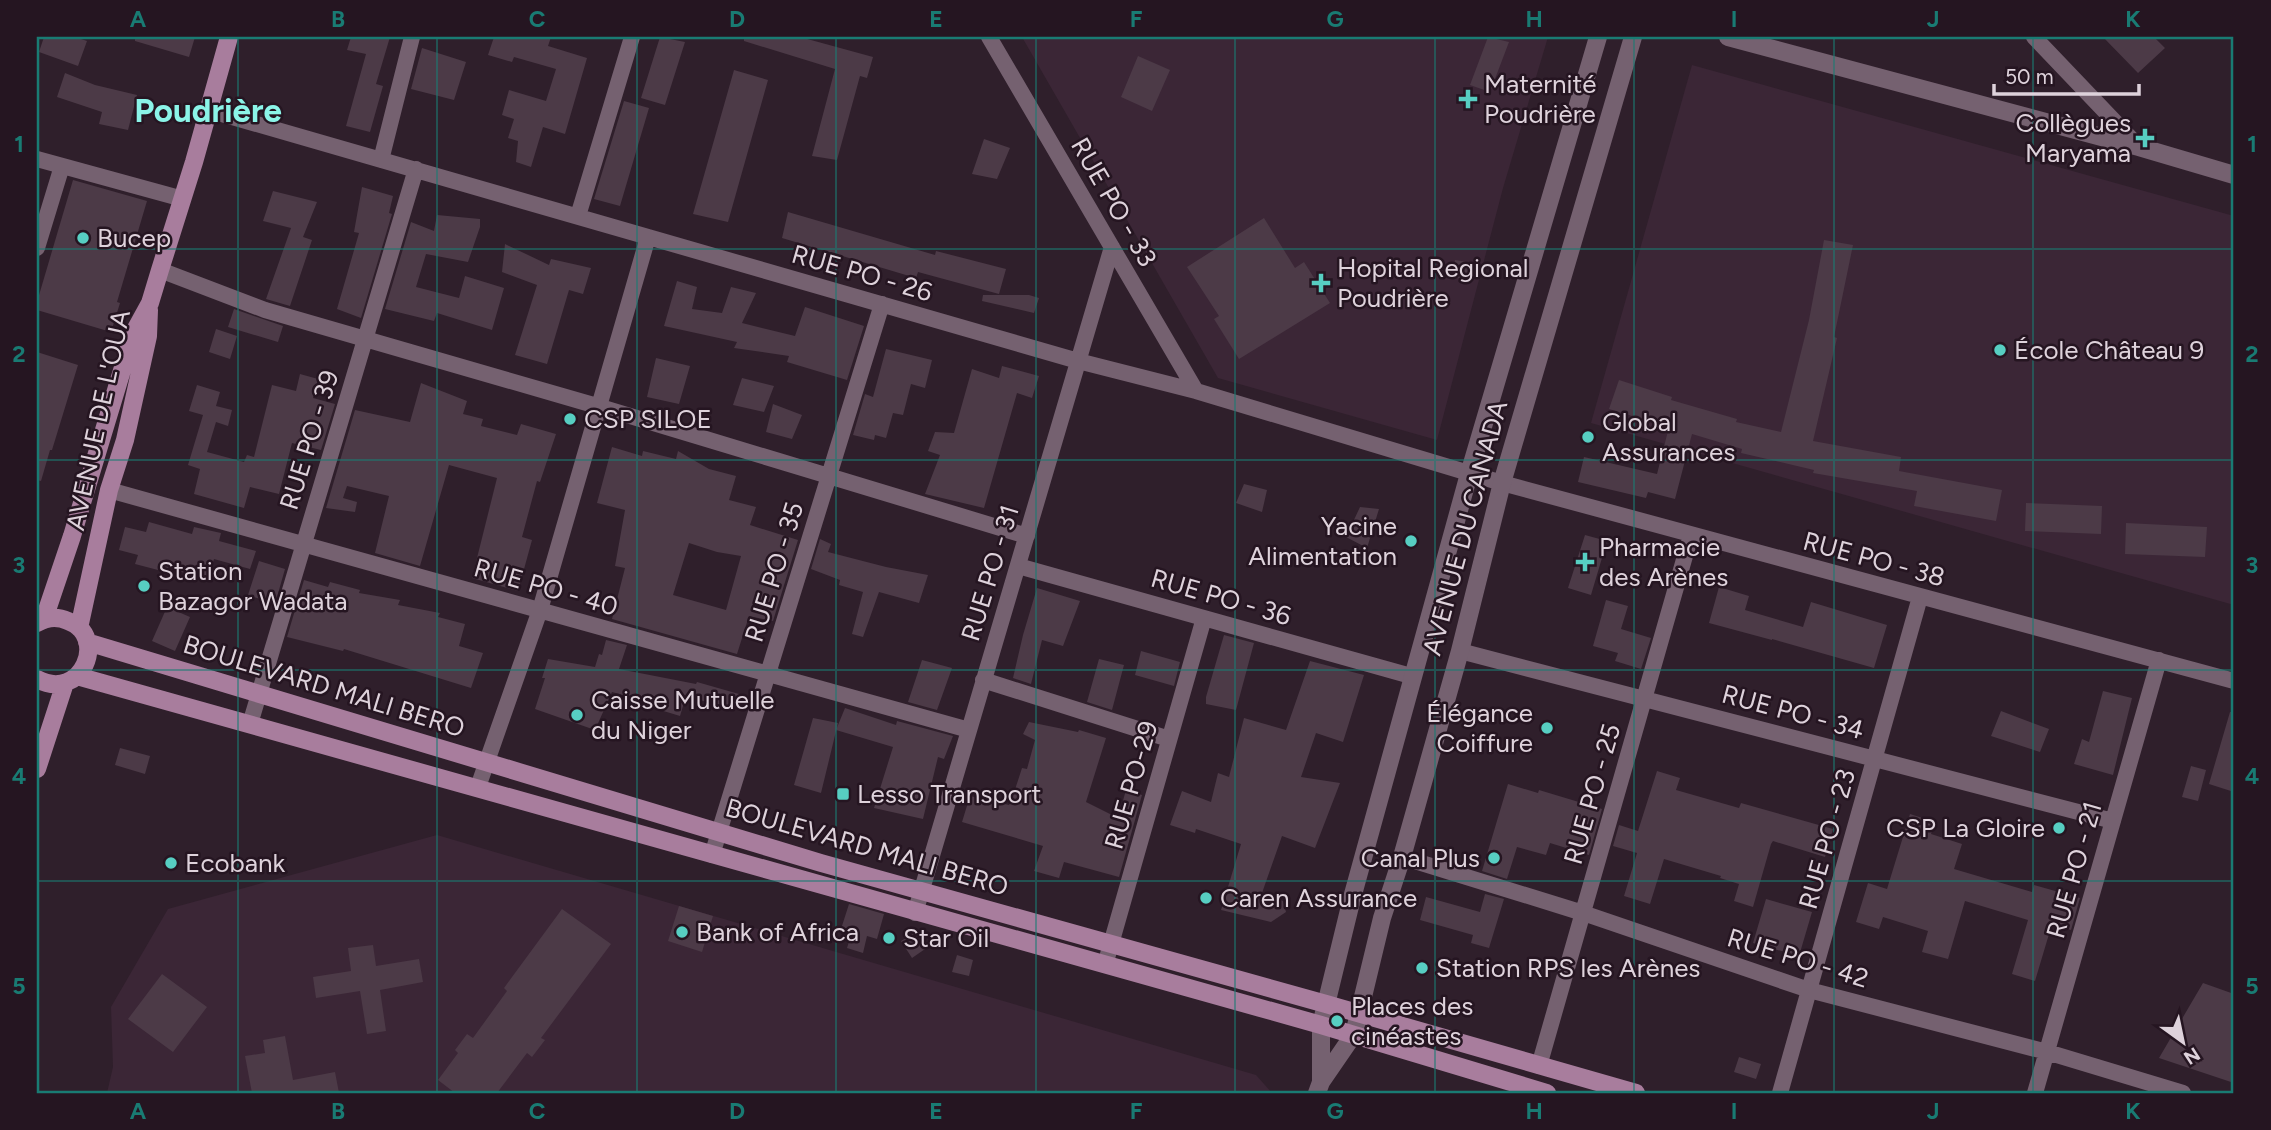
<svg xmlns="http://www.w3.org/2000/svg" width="2271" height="1130" viewBox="0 0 2271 1130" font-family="Figtree,sans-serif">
<rect width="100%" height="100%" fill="#2f1f2b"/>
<!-- built -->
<path fill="#3b2636" d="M 1022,37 L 1548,37 L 1503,188 L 1437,440 L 1218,378 Z
M 1692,65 L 2234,216 L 2234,605 L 1591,423 Z
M 437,835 L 1256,1075 L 1272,1093 L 107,1093 L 113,1067 L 111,1007 L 168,909 Z"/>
<!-- building -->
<path fill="#4c3a47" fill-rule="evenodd" d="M 44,37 L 75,37 L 87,41 L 78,66 L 39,52 Z
M 135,37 L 195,37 L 189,57 L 135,41 Z
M 351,37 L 390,37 L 376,84 L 383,86 L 370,132 L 346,126 L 366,54 L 347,50 Z
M 494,37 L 551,37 L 548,46 L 587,58 L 565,134 L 543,127 L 531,167 L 516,162 L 518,141 L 508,138 L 514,119 L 502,115 L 509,90 L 546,101 L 556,69 L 514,57 L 512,62 L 488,55 Z
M 660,37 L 685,42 L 665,105 L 641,98 Z
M 744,37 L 800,37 L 873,57 L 867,78 L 860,76 L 837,160 L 812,156 L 835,69 L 744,41 Z
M 1488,37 L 1509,42 L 1490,92 L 1470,85 Z
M 2103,37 L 2154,37 L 2165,48 L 2138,73 Z
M 422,48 L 466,62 L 454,100 L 411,89 Z
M 1138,56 L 1170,70 L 1152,111 L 1121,97 Z
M 734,70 L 768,80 L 728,222 L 693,214 Z
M 65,73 L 95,85 L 137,95 L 128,130 L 99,124 L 102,112 L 57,97 Z
M 624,101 L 649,108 L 620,206 L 594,199 Z
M 984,139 L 1010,148 L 997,179 L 972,174 Z
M 73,180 L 147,201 L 117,302 L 120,303 L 111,332 L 37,310 L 37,302 Z
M 362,187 L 393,196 L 389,213 L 392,214 L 361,318 L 337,309 L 359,233 L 354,232 Z
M 273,191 L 317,202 L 303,237 L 312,240 L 290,306 L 266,299 L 291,228 L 263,221 Z
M 788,212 L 935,255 L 936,251 L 1006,269 L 999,294 L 918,272 L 916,278 L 782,238 Z
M 437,215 L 480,219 L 480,227 L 468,262 L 426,254 L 416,287 L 459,298 L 465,276 L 504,288 L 492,330 L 437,313 L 434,321 L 385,309 L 411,222 L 434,231 Z
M 1264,218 L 1295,268 L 1304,262 L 1330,303 L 1239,359 L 1214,319 L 1219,316 L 1187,267 Z
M 1824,240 L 1853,245 L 1834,337 L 1837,338 L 1813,441 L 1901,457 L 1899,471 L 2002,490 L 1996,521 L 1914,506 L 1917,491 L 1813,473 L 1814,470 L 1741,453 L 1742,449 L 1692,434 L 1675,499 L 1648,492 L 1646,498 L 1578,482 L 1584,457 L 1657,474 L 1669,427 L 1609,409 L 1619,380 L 1672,397 L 1671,400 L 1737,419 L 1736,422 L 1781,432 L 1809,320 Z
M 505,244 L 549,265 L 551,259 L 591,268 L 583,294 L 569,290 L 547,364 L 515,355 L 537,285 L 502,272 Z
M 1455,260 L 1474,263 L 1471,280 L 1452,277 Z
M 677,281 L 697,287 L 692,309 L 722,313 L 731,287 L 756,293 L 742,323 L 795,336 L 805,307 L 864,326 L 847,380 L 787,362 L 789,356 L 734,348 L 737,342 L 664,326 Z
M 983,295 L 1029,295 L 1039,298 L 1034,313 L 982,301 Z
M 234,309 L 283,326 L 278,342 L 228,327 Z
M 216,329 L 237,336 L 230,359 L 209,352 Z
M 886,349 L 932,360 L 925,388 L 911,384 L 903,415 L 893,413 L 886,438 L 875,435 L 874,440 L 853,435 L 865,394 L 873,397 Z
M 37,352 L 78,365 L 52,450 L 50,450 L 41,481 L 37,480 Z
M 656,358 L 690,366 L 679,404 L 647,397 Z
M 1002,366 L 1039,376 L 1032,398 L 1017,393 L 984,508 L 925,494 L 940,455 L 928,451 L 935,432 L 954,433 L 972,369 L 999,378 Z
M 300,374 L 318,379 L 313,398 L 335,404 L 321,450 L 292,443 L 279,494 L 250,487 L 244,508 L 194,494 L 200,469 L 188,465 L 203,415 L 189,411 L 197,385 L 220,392 L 216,406 L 232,410 L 228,426 L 216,422 L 207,452 L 244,462 L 247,455 L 254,457 L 272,385 L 296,391 Z
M 742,378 L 774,386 L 764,412 L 733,405 Z
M 421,383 L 467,401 L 463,414 L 483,419 L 481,426 L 517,435 L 521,424 L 556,434 L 540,482 L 537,481 L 522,537 L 532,540 L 518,591 L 472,578 L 497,478 L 449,465 L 420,566 L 375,553 L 389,496 L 347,486 L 343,498 L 357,502 L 355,512 L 326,508 L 355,410 L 410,422 Z
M 773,404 L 802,415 L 792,439 L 766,432 Z
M 612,447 L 642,456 L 643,451 L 676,459 L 678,451 L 709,469 L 736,476 L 729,500 L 756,507 L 750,525 L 798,540 L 773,621 L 749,616 L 737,654 L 612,619 L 625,568 L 615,566 L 625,510 L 597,503 ZM 689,543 L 717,552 L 741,556 L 726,610 L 673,595 Z
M 1244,484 L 1267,490 L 1262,512 L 1236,503 Z
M 2026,503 L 2102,506 L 2101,534 L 2025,531 Z
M 1360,507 L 1379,509 L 1367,548 L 1346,537 Z
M 149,522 L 192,534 L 194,527 L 221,533 L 219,541 L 256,551 L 250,569 L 214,559 L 208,579 L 159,566 L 158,570 L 135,564 L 138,555 L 119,550 L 125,527 L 146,532 Z
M 2126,523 L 2207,527 L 2205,557 L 2125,554 Z
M 1585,535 L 1607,541 L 1591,595 L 1568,588 Z
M 820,539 L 831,544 L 828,552 L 886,567 L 928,575 L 919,603 L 879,592 L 863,637 L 852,634 L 863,592 L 839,585 L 840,580 L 811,569 Z
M 259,561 L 285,569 L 275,604 L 248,595 Z
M 304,580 L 328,587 L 330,582 L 360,590 L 359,593 L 400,600 L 398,605 L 440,613 L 438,617 L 465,624 L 459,646 L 483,653 L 471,688 L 344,649 L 343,651 L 287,637 Z
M 1719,587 L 1749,596 L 1745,610 L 1803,627 L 1811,602 L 1887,625 L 1874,668 L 1772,639 L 1772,640 L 1709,623 Z
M 1037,588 L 1080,601 L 1063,646 L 1042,640 L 1031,684 L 1013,678 L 1023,635 Z
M 1606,600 L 1628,606 L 1621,629 L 1651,638 L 1641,669 L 1615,661 L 1618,653 L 1593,646 Z
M 167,607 L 190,617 L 175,651 L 152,641 Z
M 1224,635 L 1254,643 L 1236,710 L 1206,704 L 1206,697 Z
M 606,640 L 627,645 L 619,669 L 696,684 L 697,682 L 739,694 L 734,710 L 686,696 L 680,716 L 647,706 L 649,702 L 612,692 L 595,730 L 535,709 L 545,678 L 542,678 L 548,659 L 595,667 L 599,654 L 602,655 Z
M 1141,651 L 1180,662 L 1174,686 L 1135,675 Z
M 1099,659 L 1124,665 L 1112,710 L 1087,702 Z
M 922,660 L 952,668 L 937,710 L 908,702 Z
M 1310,661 L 1364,675 L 1343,742 L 1316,733 L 1301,777 L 1340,783 L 1315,848 L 1282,836 L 1262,893 L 1283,901 L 1286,912 L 1271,922 L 1221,910 L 1241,844 L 1196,829 L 1195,833 L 1170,825 L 1182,791 L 1211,802 L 1218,773 L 1229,777 L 1244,718 L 1286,730 Z
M 2103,691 L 2132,698 L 2113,775 L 2074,764 L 2082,739 L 2089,742 Z
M 845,708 L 896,725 L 897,721 L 953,736 L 944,759 L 938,757 L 923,819 L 874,808 L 893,747 L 836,730 Z
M 2001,711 L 2049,729 L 2040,752 L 1991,736 Z
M 2230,712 L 2234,712 L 2234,792 L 2209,784 Z
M 813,718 L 838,723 L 821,793 L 794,785 Z
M 1029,722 L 1078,732 L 1079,730 L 1106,738 L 1086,802 L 1118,818 L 1126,790 L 1142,795 L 1119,877 L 1064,862 L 1059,878 L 1034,871 L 1043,846 L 962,822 L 970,796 L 1009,805 L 1011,802 L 1022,768 L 1027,769 L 1035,740 L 1023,734 Z
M 120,748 L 150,756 L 145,774 L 115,765 Z
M 2191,766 L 2206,770 L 2198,801 L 2182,797 Z
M 1657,771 L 1680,778 L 1676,790 L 1739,808 L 1741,803 L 1833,829 L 1825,857 L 1773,841 L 1771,844 L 1753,907 L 1734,901 L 1739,884 L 1720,878 L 1721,876 L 1664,859 L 1650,904 L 1624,896 L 1637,853 L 1613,846 L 1619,825 L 1638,831 Z
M 1508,784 L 1538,793 L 1539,790 L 1602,809 L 1589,855 L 1550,843 L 1546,855 L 1517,847 L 1507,879 L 1482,871 Z
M 1910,814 L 1935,822 L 1931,834 L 1962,844 L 1954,869 L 2032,892 L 2034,885 L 2080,898 L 2071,930 L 2052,924 L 2035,981 L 2012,974 L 2028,920 L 1965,901 L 1948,959 L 1922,952 L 1928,931 L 1883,917 L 1879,929 L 1856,922 L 1868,883 L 1887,889 Z
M 1485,894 L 1504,899 L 1489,948 L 1471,943 L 1473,935 L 1420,920 L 1426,897 L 1480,912 Z
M 1766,899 L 1812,912 L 1799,956 L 1753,943 Z
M 849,904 L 884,914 L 877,939 L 867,936 L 863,953 L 847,948 L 852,932 L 841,929 Z
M 679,906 L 713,916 L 702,952 L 668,941 Z
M 562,909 L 611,944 L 541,1038 L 545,1040 L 532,1057 L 527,1053 L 497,1093 L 455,1093 L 438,1080 L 458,1053 L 455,1050 L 467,1034 L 473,1038 L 507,991 L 504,988 Z
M 918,931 L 928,947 L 912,958 L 901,941 Z
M 373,945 L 376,966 L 419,959 L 423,982 L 380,990 L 386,1031 L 367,1034 L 360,991 L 316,998 L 313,977 L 351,971 L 348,948 Z
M 957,955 L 973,960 L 969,976 L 952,972 Z
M 162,974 L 207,1007 L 173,1052 L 128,1019 Z
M 2203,983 L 2234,994 L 2234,1083 L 2159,1058 Z
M 285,1036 L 293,1080 L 335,1072 L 339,1093 L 252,1093 L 245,1056 L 265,1053 L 263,1040 Z
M 1739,1057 L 1761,1064 L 1756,1079 L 1734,1072 Z"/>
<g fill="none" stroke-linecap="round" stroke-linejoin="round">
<!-- street -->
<path stroke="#756170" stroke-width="16" d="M 989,37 L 1196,391
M 2034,37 L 2139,147
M 208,110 L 1078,361 L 1196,391 L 1502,483 L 2234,681
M 37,159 L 183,199
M 381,160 L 412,37
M 578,216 L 632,37
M 37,248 L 62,166
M 160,270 L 265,310 L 597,406 L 1027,536
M 109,490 L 969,730
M 1018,566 L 1411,676
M 1460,651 L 2113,821
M 983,680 L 1169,739
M 250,724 L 416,169
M 478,787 L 540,610 L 648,237
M 712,855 L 882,304
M 1402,857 L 1583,913 L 1809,990 L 2047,1052 L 2183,1093
M 915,913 L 1112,247
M 1105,965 L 1204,618
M 1539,1066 L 1691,535
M 1780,1093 L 1920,597
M 2035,1093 L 2159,660"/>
<!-- secondary -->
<path stroke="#756170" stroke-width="18" d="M 1728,37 L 2139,147 L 2234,175
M 1321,1082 L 1354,1034 L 1382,918 L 1402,857 L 1460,651 L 1502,483 L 1633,37
M 1317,1093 L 1321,1082 L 1321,1025 L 1352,898 L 1469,474 L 1598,37"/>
<!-- primary -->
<path stroke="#a87d9d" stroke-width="18" d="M 44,619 L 72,536 L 133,334 L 150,303 L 160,270 L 194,162 L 229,37
M 37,623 C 47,617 57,616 68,621 C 109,636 82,703 37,679
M 79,628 L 109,490 L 125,440 L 148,336 L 149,310
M 87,642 L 821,863 L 1326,1004 L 1636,1093
M 77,676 L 1321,1025 L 1547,1093
M 37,769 L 65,683"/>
</g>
<!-- grid -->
<path fill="none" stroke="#197b73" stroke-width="2" stroke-opacity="0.55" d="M 238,37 L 238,1093M 437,37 L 437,1093M 637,37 L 637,1093M 836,37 L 836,1093M 1036,37 L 1036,1093M 1235,37 L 1235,1093M 1435,37 L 1435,1093M 1634,37 L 1634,1093M 1834,37 L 1834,1093M 2033,37 L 2033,1093M 37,249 L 2234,249M 37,460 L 2234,460M 37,670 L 2234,670M 37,881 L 2234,881"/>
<!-- markers -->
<g fill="#57cec2" stroke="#251521" stroke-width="2.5">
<path d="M1464.5 88.5h7v7h7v7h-7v7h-7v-7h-7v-7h7z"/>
<path d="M2141.5 127.5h7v7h7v7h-7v7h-7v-7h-7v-7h7z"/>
<circle cx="83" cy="238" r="7"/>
<path d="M1317.5 272.5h7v7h7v7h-7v7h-7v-7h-7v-7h7z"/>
<circle cx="2000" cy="350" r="7"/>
<circle cx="570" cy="419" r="7"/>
<circle cx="1588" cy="437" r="7"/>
<circle cx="1411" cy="541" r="7"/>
<path d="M1581.5 551.5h7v7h7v7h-7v7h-7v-7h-7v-7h7z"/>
<circle cx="144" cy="586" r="7"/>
<circle cx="577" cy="715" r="7"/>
<circle cx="1547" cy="728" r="7"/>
<rect x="836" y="787" width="14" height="14" rx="3.5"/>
<circle cx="2059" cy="828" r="7"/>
<circle cx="1494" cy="858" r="7"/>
<circle cx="171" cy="863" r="7"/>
<circle cx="1206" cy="898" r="7"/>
<circle cx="682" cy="932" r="7"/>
<circle cx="889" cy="938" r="7"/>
<circle cx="1422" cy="968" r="7"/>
<circle cx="1337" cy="1021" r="7"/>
</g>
<g text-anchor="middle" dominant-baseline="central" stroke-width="5" stroke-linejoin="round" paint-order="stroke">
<!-- poi labels -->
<g font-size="26" fill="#ded2db" stroke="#251521" text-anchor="start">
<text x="1484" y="84">Maternité<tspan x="1484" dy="30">Poudrière</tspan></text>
<text x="2131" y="123" text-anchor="end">Collègues<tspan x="2131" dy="30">Maryama</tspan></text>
<text x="97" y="238">Bucep</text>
<text x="1337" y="268">Hopital Regional<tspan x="1337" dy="30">Poudrière</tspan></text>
<text x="2014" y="350">École Château 9</text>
<text x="584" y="419">CSP SILOE</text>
<text x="1602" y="422">Global<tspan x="1602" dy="30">Assurances</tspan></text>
<text x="1397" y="526" text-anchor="end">Yacine<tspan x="1397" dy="30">Alimentation</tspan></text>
<text x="1599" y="547">Pharmacie<tspan x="1599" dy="30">des Arènes</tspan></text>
<text x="158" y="571">Station<tspan x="158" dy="30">Bazagor Wadata</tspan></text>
<text x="591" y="700">Caisse Mutuelle<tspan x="591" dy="30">du Niger</tspan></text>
<text x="1533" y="713" text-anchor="end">Élégance<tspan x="1533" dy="30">Coiffure</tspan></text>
<text x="857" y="794">Lesso Transport</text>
<text x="2045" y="828" text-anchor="end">CSP La Gloire</text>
<text x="1480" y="858" text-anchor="end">Canal Plus</text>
<text x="185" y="863">Ecobank</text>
<text x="1220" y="898">Caren Assurance</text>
<text x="696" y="932">Bank of Africa</text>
<text x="903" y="938">Star Oil</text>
<text x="1436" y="968">Station RPS les Arènes</text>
<text x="1351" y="1006">Places des<tspan x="1351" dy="30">cinéastes</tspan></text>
</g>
<!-- street labels -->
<g font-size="26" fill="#ded2db" stroke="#251521">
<text transform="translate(1114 202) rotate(60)">RUE PO - 33</text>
<text transform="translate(862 273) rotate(16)">RUE PO - 26</text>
<text transform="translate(98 420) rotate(-78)">AVENUE DE L'OUA</text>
<text transform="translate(309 440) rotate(-73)">RUE PO - 39</text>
<text transform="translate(1465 528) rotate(-75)">AVENUE DU CANADA</text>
<text transform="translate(1874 559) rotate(15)">RUE PO - 38</text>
<text transform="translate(774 572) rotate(-73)">RUE PO - 35</text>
<text transform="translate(990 573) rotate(-73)">RUE PO - 31</text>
<text transform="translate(546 587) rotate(16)">RUE PO - 40</text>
<text transform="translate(1221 597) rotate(16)">RUE PO - 36</text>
<text transform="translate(324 686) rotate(17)">BOULEVARD MALI BERO</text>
<text transform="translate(1793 712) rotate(15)">RUE PO - 34</text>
<text transform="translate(1131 785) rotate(-74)">RUE PO-29</text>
<text transform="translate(1592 794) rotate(-74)">RUE PO - 25</text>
<text transform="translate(1827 839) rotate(-74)">RUE PO - 23</text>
<text transform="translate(867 847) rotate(16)">BOULEVARD MALI BERO</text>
<text transform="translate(2074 870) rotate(-74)">RUE PO - 21</text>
<text transform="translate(1798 958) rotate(17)">RUE PO - 42</text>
</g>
<!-- district labels -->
<g font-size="33" font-weight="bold" fill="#8bf4e8" stroke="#251521">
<text x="208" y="110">Poudrière</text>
</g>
</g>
<!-- border -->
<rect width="2271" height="1130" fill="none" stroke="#251521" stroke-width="77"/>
<!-- north arrow -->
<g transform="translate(2183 1042) rotate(147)" stroke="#251521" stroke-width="5" paint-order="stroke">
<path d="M0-5L12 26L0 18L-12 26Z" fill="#ded2db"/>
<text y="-10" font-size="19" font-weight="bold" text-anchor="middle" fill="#ded2db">N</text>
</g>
<!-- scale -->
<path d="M1994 84v10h145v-10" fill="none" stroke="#ded2db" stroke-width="3.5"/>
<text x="2005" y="84" font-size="21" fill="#ded2db" stroke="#251521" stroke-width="5" paint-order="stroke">50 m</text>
<rect x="38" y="38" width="2194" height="1054" fill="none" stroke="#197b73" stroke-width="2.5"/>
<g font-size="23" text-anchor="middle" font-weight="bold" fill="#197b73">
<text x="138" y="27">A</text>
<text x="338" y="27">B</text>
<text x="537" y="27">C</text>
<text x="737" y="27">D</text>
<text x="936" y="27">E</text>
<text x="1136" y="27">F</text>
<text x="1335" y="27">G</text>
<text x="1534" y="27">H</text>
<text x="1734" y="27">I</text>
<text x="1933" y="27">J</text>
<text x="2133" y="27">K</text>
<text x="19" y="152">1</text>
<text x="2252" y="152">1</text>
<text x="19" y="362">2</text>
<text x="2252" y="362">2</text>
<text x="19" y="573">3</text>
<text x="2252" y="573">3</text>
<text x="19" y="784">4</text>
<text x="2252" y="784">4</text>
<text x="19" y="994">5</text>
<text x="2252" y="994">5</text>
<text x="138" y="1119">A</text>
<text x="338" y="1119">B</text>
<text x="537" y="1119">C</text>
<text x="737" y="1119">D</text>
<text x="936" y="1119">E</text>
<text x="1136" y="1119">F</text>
<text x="1335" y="1119">G</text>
<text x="1534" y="1119">H</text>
<text x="1734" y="1119">I</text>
<text x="1933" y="1119">J</text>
<text x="2133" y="1119">K</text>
</g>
</svg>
